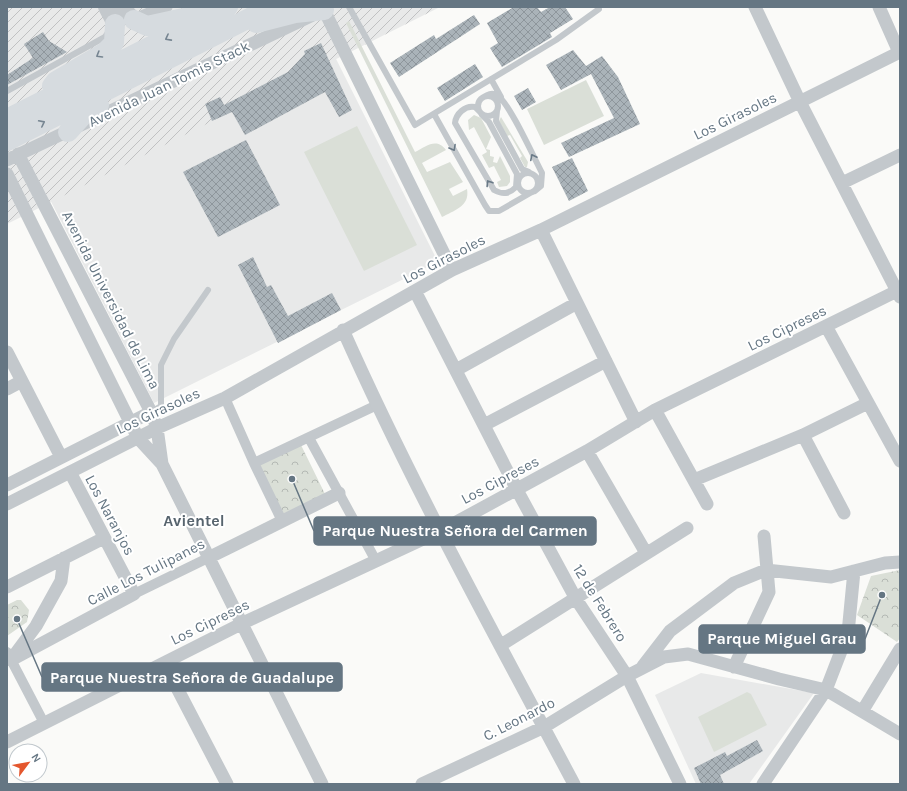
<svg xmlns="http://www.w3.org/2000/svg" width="907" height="791" viewBox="0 0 907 791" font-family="Karla,sans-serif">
<defs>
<pattern id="industrial-furrows" width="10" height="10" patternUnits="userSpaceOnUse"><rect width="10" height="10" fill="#e8e9e9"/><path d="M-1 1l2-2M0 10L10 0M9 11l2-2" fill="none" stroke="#c0c1c2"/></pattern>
<pattern id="park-crowns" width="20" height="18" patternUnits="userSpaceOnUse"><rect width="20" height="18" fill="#dadfd7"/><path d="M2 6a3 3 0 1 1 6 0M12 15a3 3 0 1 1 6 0" fill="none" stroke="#b4b9b4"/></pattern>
<pattern id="building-cross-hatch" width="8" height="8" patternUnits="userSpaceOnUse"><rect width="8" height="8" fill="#aab3b9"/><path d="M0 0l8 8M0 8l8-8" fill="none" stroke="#8e969c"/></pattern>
</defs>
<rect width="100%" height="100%" fill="#fafaf8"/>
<!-- built -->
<path fill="#e8e9e9" d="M 323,33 L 435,256 L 432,265 L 154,403 L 38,176 Z
M 701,673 L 814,693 L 749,784 L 696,784 L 655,695 Z"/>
<!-- industrial -->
<path fill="url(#industrial-furrows)" d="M 7,7 L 440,7 L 7,224 Z"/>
<!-- grass -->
<path fill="#dadfd7" d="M 349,21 L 415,152 C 426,147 436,137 446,150 L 422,163 L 427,172 L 450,162 L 463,182 L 449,189 L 453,196 L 467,189 C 470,206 455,210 442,217 L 346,23 Z
M 586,80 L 604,116 L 544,145 L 527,109 Z
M 474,115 L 481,118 L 491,137 L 486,149 L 490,150 L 490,156 L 494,157 L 493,162 L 497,163 L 500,156 L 510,176 L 510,182 L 507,186 L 499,187 L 497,182 L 501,180 L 494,166 L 489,168 L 482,155 L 487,152 L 474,127 L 469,130 L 468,120 Z
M 501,117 L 528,162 L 527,167 L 525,167 L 520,158 L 522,156 L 510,135 L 507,136 L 499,121 Z
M 357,126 L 417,245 L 364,271 L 304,152 Z
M 747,692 L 751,694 L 767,725 L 714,752 L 698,717 Z"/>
<!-- park -->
<path fill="url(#park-crowns)" d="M 301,445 L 325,494 L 283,514 L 259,465 Z
M 900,570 L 900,638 L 897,642 L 857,615 L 871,576 Z
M 17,600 L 21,600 L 29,610 L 27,622 L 7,636 L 7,605 Z"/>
<!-- building -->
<path fill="url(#building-cross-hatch)" d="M 514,7 L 537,7 L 541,12 L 550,7 L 565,7 L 573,19 L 550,33 L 552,37 L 502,67 L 490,48 L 498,43 L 487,23 Z
M 474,15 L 480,24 L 399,77 L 390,63 L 434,35 L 436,39 Z
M 43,32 L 49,41 L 67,52 L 7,85 L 7,75 L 33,58 L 24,44 Z
M 321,43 L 352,110 L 339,117 L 325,92 L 245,135 L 232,112 L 212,121 L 205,104 L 220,97 L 224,105 L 288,72 L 305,54 L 304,51 Z
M 573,50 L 586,66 L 602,56 L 618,77 L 640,124 L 569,157 L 561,143 L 614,118 L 591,74 L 561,90 L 546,65 Z
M 475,64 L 483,77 L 445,101 L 437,88 Z
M 528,88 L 536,102 L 522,110 L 514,96 Z
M 246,140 L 280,205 L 218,237 L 183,172 Z
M 572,158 L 588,191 L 569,201 L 552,167 Z
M 253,257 L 267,287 L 271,285 L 288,316 L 332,293 L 341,310 L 278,343 L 238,265 Z
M 757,740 L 763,751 L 720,775 L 724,784 L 701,784 L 694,768 L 725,752 L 727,756 Z"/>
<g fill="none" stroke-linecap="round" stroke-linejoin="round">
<!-- service -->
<path stroke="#c3c8cc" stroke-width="6" d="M 349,7 L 415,125 L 556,40 L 599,9 L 598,7
M 491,79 L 501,97
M 7,91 L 105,37 L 109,31
M478 106a10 10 0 1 1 20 0a10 10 0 1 1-20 0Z
M 482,98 C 487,95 491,92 497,95 C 509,102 534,158 542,173 L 541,186 L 535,191
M 497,111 L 496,121 L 522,169 L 529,172
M 480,112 L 475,107 C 465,105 456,114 455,123 L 494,190 C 503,195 509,194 516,187 L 517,174 L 489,122 L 482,115
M 434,114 L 485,205 L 489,211 L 499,211 L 532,192
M518 183a10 10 0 1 1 20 0a10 10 0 1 1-20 0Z
M 151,412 L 161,406 L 161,365 L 174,339 L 208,290"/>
<!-- pedestrian -->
<path stroke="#c3c8cc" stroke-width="10" d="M 225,398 L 254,463 L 282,521
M 309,438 L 376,561
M 254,463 L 377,405
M 134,594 L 210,557
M 7,652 L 44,723"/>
<!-- minor -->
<path stroke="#c3c8cc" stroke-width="13" d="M 755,7 L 800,102 L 900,297
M 879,7 L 899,52
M 324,10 L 452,270
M 134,20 L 166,7
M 18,154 L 151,412 L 157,428 L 162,464
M 7,160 L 313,15
M 7,174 L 138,438 L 162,464 L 322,784
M 842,183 L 900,155
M 541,230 L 636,422
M 415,291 L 517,490 L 576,599 L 627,676 L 680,784
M 826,326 L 900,461
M 343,330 C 412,485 494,634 574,784
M 7,352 L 61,457
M 456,370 L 577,303
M 7,389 L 22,381
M 655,410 L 707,504
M 484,425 L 606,361
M 803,435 L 844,513
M 587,451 L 646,553
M 694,480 L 803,435 L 868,403
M 7,485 L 151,412
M 7,504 L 157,428 L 225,398 L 452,270 L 541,230 L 900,52
M 210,557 L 339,493
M 7,587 L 104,538
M 501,645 L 687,528
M 13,657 L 36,626 L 61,581 L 64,558
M 11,660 L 134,594 L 70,472
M 164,663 L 227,784
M 643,666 L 670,631 L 734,583 L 766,570 L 831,577 L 885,563 L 900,562
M 734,667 L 769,592 L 764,536
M 863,710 L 900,649
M 7,742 L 243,623 L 440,531 L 587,451 L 655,410 L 897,291
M 422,784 L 544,727 L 627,676 L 664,657 L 688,654 L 779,679 L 826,690 L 900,734
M 763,784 L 826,690 L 848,633 L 854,571"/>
<!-- tertiary -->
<path stroke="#c3c8cc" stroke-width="16" d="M 106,7 L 115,24
M 122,7 L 134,20"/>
<!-- primary -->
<path stroke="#d6dbdf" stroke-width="20" d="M 134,20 L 147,26 L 197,15
M 256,23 L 295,13 L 324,10
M 52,86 L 56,81 L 105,52 L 114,43 L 115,24
M 7,119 L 228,7
M 68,132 L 86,112 L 99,105
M 7,141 L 271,7"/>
</g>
<!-- one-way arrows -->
<defs><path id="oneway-chevron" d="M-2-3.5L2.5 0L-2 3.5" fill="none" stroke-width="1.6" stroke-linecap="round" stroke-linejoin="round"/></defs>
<g stroke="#768591">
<use href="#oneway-chevron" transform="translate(168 38) rotate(152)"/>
<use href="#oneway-chevron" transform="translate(99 55) rotate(149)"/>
<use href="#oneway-chevron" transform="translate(42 123) rotate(-27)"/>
</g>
<g stroke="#6a7a87">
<use href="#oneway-chevron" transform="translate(453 148) rotate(61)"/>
<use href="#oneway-chevron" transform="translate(533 157) rotate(-117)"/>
<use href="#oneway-chevron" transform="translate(489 183) rotate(-122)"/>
</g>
<g text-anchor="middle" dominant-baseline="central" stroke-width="4" stroke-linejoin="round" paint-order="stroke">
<!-- street labels -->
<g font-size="15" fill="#657683" stroke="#fff">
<text transform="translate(169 84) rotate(-26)">Avenida Juan Tomis Stack</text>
<text transform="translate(735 116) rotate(-26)">Los Girasoles</text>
<text transform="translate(444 259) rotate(-27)">Los Girasoles</text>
<text transform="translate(111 300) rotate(63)">Avenida Universidad de Lima</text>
<text transform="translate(787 328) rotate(-26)">Los Cipreses</text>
<text transform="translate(158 411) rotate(-25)">Los Girasoles</text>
<text transform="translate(500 480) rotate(-28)">Los Cipreses</text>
<text transform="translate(110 515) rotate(62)">Los Naranjos</text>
<text transform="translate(146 572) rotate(-27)">Calle Los Tulipanes</text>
<text transform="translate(600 603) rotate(58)">12 de Febrero</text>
<text transform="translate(210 622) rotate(-26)">Los Cipreses</text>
<text transform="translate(519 719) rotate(-27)">C. Leonardo</text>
</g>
<!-- neighbourhood labels -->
<g font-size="16" font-weight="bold" fill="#57646e" stroke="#fff">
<text x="194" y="520">Avientel</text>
</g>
</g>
<!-- callouts -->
<path fill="none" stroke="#657683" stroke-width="1.5" d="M292 479L314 531M882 595L865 639M17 619L42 677"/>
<g fill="#657683" stroke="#fff" stroke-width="1.5">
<circle cx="292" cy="479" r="4"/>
<circle cx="882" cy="595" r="4"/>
<circle cx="17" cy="619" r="4"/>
</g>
<g fill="#657683" stroke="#657683" stroke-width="1.5">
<rect x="314" y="517" width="282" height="28" rx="4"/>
<rect x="699" y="625" width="166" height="28" rx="4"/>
<rect x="42" y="663" width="300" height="28" rx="4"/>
</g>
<g font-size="16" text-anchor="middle" font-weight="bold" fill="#fff">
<text x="455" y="536">Parque Nuestra Señora del Carmen</text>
<text x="782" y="644">Parque Miguel Grau</text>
<text x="192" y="683">Parque Nuestra Señora de Guadalupe</text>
</g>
<!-- border -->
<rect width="907" height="791" fill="none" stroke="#657683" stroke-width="16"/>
<!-- north arrow -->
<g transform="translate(28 763) rotate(58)"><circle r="19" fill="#ffffff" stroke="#c1c8cd"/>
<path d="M0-3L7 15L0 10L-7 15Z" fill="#e4572e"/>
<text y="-6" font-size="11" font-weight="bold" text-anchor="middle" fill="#657683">N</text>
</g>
</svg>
